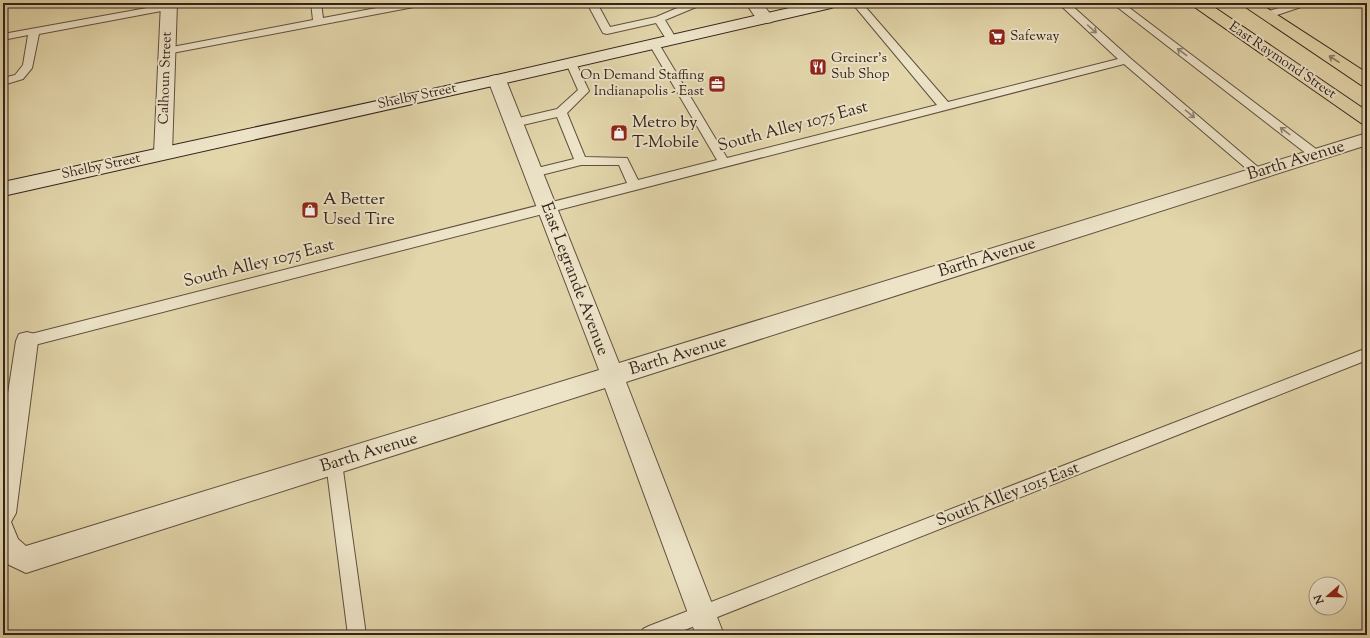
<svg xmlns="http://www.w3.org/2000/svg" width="1370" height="638" viewBox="0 0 1370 638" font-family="'Sorts Mill Goudy',serif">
<rect width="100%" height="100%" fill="#e3d6ab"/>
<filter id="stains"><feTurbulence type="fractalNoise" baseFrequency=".005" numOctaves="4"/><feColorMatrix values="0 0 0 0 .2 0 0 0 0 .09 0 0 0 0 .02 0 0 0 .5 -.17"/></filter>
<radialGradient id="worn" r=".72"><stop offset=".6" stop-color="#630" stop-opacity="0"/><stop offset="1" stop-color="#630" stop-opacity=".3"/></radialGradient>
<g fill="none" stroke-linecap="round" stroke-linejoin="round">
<!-- service casing -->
<g stroke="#605040" stroke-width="2">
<path id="service" d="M 311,3 L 321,3 L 323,18 L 403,3 L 424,3 L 419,6 L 167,54 L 162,51 L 167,48 L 313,20 Z
M 587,3 L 597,3 L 610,27 L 656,17 L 689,3 L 703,3 L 701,5 L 665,20 L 677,40 L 672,43 L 668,42 L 656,23 L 607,34 L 603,33 Z
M 852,3 L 862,3 L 948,102 L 1118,59 L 1058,3 L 1069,3 L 1130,58 L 1265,173 L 1263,176 L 1259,177 L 1255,176 L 1124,64 L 27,347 L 22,345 L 20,341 L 22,337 L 27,335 L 627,183 L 619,165 L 581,165 L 533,177 L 529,176 L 527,173 L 529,170 L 574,159 L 557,117 L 514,127 L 510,126 L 508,123 L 510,120 L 557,109 L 578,90 L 566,63 L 567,61 L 575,61 L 589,91 L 567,113 L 585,157 L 627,158 L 638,180 L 717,160 L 649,44 L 650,42 L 658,42 L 659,44 L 727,158 L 937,105 Z
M 1112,3 L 1123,3 L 1320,152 L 1322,155 L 1320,158 L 1312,158 Z
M 1294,3 L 1309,3 L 1307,5 L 1271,17 L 1267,18 L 1262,15 L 1263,13 Z
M 169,4 L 172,5 L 174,7 L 172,9 L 39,34 L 32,68 L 23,79 L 3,85 L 3,78 L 15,75 L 23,65 L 28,35 L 3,40 L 3,34 Z
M 1367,348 L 1367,360 L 672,635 L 640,635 L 643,629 L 649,626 Z
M 334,456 L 340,458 L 342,463 L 366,635 L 348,635 L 326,463 L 328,458 Z"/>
</g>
<!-- minor casing -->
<g stroke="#605040" stroke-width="2">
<path id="minor" d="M 161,3 L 177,3 L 172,153 L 170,157 L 163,159 L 156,157 L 154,153 Z
M 746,3 L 762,3 L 774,19 L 772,22 C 758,26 753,13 746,3 Z
M 497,75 L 503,76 L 506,80 L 619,363 L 1367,133 L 1367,145 L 626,382 L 724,635 L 696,635 L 605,388 L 26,573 L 3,562 L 3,426 L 16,341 L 19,334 L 27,332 L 35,334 L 38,341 L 16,513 L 11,522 L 18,539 L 26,546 L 599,370 L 488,80 L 491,76 Z"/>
</g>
<!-- secondary casing -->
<g stroke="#34231d" stroke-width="2">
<path id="secondary" d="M 811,3 L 839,3 L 836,6 L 831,8 L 497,85 L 3,196 L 3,182 L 497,75 Z"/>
</g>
<!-- primary casing -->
<g stroke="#34231d" stroke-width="2">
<path id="primary" d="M 1190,3 L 1208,3 L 1367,111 L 1367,125 L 1361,123 L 1193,6 Z
M 1241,3 L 1259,3 L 1367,73 L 1367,86 L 1361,85 L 1244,6 Z"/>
</g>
<!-- service -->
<use href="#service" fill="#ede4c8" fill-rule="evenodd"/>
<!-- minor -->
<use href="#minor" fill="#ede4c8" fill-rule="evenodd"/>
<!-- secondary -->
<use href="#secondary" fill="#ede4c8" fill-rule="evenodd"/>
<!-- primary -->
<use href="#primary" fill="#e3d6ab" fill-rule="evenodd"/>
</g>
<!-- one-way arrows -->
<defs><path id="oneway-shaft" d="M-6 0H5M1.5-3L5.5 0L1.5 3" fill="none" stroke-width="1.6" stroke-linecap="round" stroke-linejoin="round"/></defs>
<g stroke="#908472">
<use href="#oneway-shaft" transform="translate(1092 29) rotate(42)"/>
<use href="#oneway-shaft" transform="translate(1182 52) rotate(-143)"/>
<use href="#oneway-shaft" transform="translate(1190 114) rotate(40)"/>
<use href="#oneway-shaft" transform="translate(1285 131) rotate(-143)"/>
</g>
<use stroke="#8c7c64" href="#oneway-shaft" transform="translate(1334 59) rotate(-147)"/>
<!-- icons -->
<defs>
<g id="supermarket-square" transform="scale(0.9)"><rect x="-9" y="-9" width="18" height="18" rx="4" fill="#8f2418" stroke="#ede4c8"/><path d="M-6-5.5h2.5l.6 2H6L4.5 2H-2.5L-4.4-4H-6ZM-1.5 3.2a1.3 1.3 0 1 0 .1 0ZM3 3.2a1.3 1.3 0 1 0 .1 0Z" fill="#fff"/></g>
<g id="restaurant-square" transform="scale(0.9)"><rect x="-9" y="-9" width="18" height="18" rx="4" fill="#8f2418" stroke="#ede4c8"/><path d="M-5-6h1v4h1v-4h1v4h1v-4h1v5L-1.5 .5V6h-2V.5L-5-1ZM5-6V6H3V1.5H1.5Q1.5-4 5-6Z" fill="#fff"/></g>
<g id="office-square" transform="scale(0.9)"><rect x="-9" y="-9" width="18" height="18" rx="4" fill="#8f2418" stroke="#ede4c8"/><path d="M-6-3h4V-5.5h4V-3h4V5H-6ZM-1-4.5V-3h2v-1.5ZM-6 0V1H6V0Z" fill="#fff"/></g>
<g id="shop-square" transform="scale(0.9)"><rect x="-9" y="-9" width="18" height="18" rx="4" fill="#8f2418" stroke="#ede4c8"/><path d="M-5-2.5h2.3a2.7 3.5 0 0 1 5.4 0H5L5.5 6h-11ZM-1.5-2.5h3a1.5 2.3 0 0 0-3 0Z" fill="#fff"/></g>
</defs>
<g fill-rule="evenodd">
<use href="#supermarket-square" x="997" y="37"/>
<use href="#restaurant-square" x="818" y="67"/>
<use href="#office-square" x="717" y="84"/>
<use href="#shop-square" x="619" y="133"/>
<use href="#shop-square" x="310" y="210"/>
</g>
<g text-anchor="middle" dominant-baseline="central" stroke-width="4" stroke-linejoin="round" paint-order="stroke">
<!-- far-poi labels -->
<g font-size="14" fill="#34231d" stroke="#ede4c8" text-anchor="start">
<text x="1010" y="37">Safeway</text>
<text x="831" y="59">Greiner's<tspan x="831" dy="16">Sub Shop</tspan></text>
<text x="704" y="76" text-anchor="end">On Demand Staffing<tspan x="704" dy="16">Indianapolis - East</tspan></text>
</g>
<!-- far-street labels -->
<g font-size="14" fill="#34231d" stroke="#ede4c8">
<text transform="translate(1282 61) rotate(34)">East Raymond Street</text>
<text transform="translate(166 78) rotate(-88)">Calhoun Street</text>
<text transform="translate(417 97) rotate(-12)">Shelby Street</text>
<text transform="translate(101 167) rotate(-12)">Shelby Street</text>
</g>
<!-- poi labels -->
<g font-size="17" fill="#34231d" stroke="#ede4c8" text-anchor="start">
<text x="632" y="123">Metro by<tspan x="632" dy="20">T-Mobile</tspan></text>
<text x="323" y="200">A Better<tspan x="323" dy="20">Used Tire</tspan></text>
</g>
<!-- street labels -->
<g font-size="17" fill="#34231d" stroke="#ede4c8">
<text transform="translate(793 127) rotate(-15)">South Alley 1075 East</text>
<text transform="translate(1296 161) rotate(-17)">Barth Avenue</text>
<text transform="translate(987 258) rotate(-17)">Barth Avenue</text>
<text transform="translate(259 264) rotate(-14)">South Alley 1075 East</text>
<text transform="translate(574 279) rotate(69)">East Legrande Avenue</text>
<text transform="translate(678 356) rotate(-17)">Barth Avenue</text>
<text transform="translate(369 453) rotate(-17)">Barth Avenue</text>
<text transform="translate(1008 495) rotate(-21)">South Alley 1015 East</text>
</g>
</g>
<!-- margin -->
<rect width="1370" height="638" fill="none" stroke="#e3d6ab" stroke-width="16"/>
<rect x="4" y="4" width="1362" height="630" fill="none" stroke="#34231d" stroke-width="2"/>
<rect x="8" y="8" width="1354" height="622" fill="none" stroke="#34231d"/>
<!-- north arrow -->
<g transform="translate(1328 596) rotate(250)"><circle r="19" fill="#ede4c8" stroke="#a39784"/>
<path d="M0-3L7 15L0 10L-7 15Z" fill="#8f2418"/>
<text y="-6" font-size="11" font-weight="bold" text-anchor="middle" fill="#34231d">N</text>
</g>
<rect width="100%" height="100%" filter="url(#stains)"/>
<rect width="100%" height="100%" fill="url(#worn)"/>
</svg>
